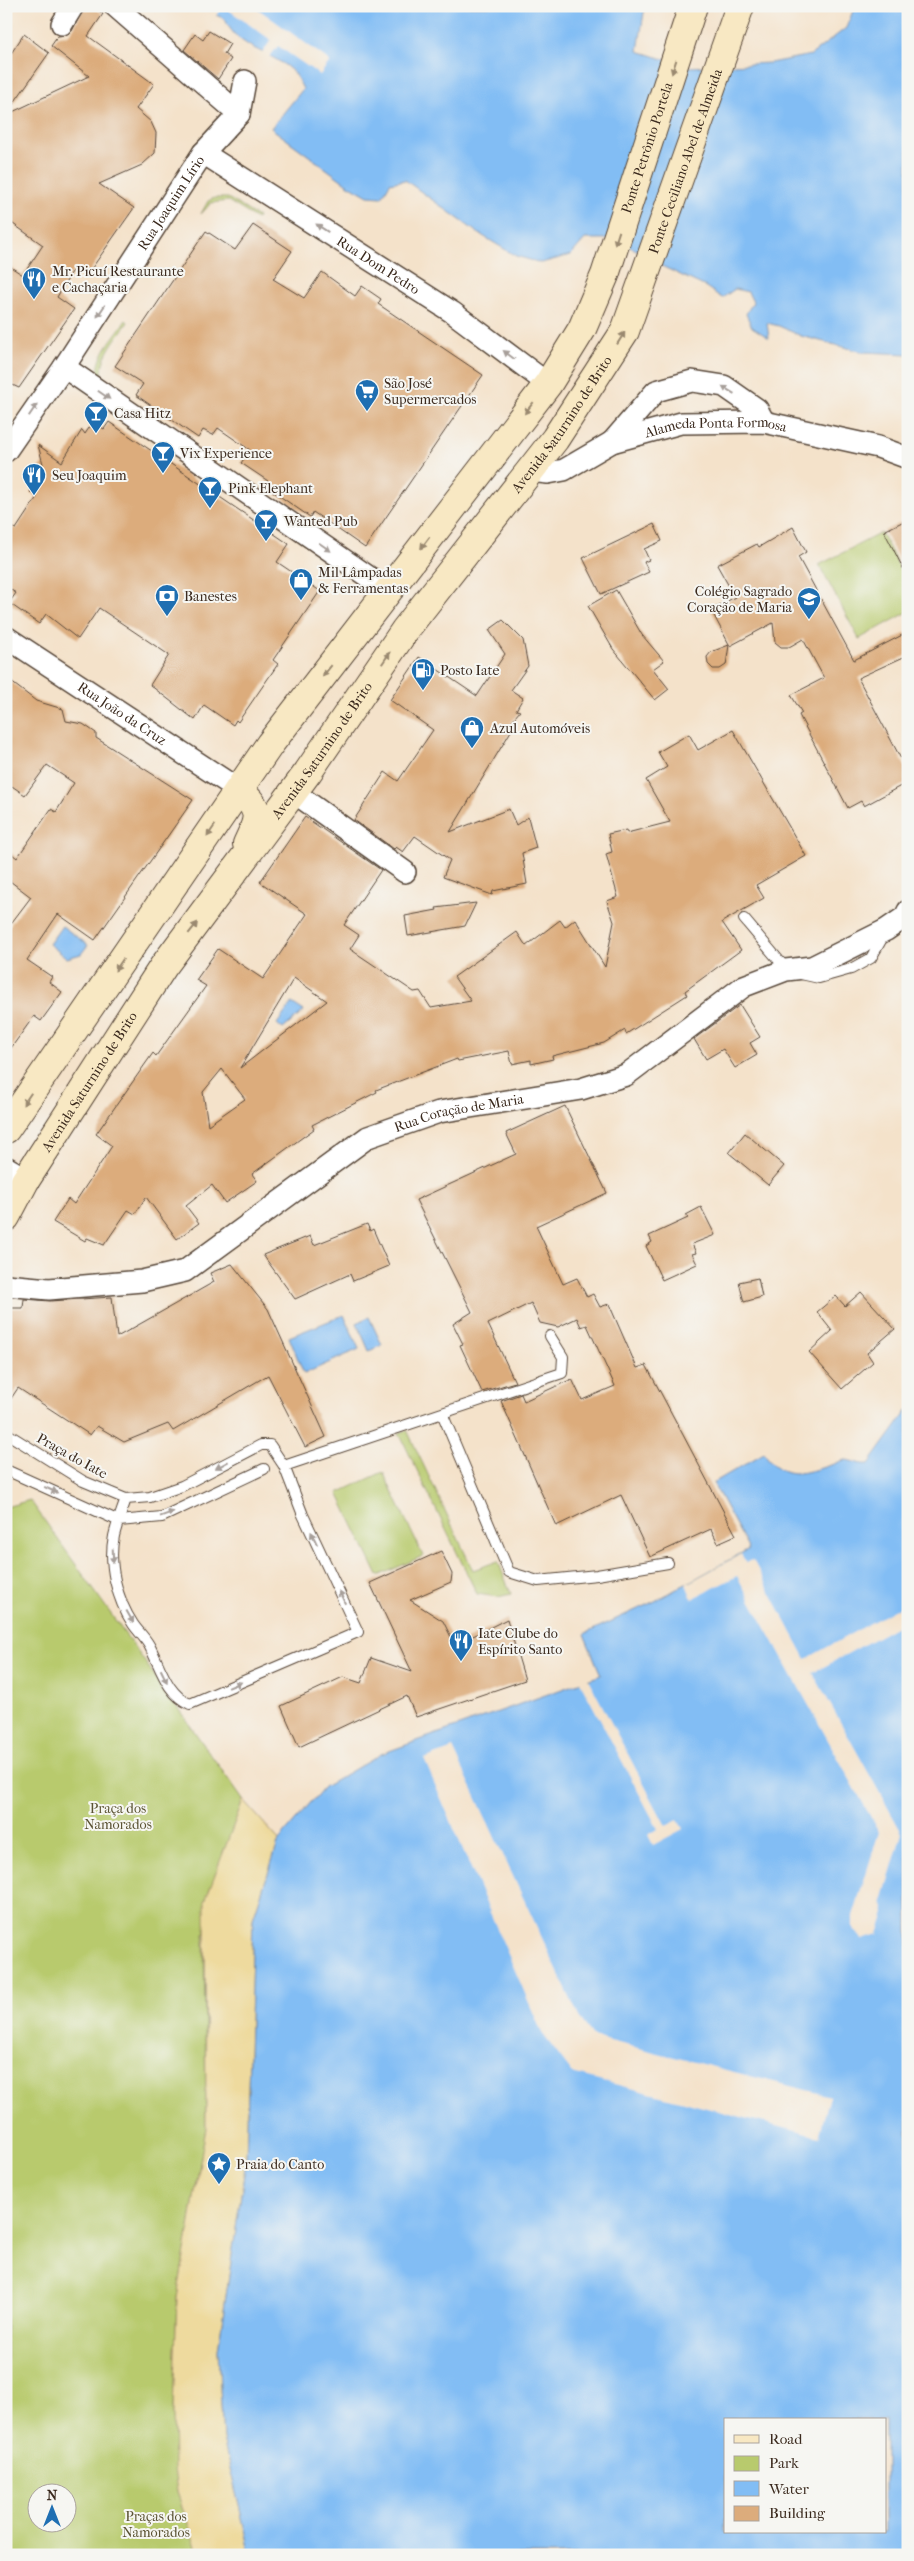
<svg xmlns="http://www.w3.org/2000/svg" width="914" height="2561" viewBox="0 0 914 2561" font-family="'IM FELL French Canon',serif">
<rect width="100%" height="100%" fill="#f6f6f2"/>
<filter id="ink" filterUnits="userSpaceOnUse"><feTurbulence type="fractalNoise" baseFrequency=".02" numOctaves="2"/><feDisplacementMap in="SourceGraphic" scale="10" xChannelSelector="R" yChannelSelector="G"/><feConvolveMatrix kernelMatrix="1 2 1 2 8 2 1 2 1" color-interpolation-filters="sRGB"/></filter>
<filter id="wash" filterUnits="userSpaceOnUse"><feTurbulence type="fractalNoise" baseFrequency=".0096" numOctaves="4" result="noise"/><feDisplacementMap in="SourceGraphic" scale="20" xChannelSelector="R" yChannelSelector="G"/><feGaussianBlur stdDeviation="1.12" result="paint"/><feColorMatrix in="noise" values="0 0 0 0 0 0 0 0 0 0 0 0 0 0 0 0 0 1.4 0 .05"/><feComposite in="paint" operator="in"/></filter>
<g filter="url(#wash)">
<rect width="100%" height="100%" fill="#f4e2ca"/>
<!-- green -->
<path fill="#b8ca6d" stroke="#7a7a46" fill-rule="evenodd" d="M 214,198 L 228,198 L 258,217 L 257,219 L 228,201 L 211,203 L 201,214 L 208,201 Z
M 126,320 L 128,322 C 117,338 93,363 106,383 L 100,384 C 92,359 112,340 126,320 Z
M 881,533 L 908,583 L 908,612 L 859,639 L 819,565 Z
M 407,1430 L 473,1570 L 498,1561 L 511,1594 L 498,1597 L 477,1594 L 399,1433 Z
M 383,1472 L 423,1556 L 378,1576 L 338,1493 Z
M 30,1500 L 243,1800 L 215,1876 L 204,1935 L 206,2128 L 177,2298 L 173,2411 L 177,2492 L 199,2555 L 6,2555 L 6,1507 ZM 38,2494 L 68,2494 L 68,2524 L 38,2524 Z"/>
<!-- sand -->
<path fill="#eeda9e" stroke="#94825e" d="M 243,1800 L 279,1840 L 253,1919 L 246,2161 L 218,2350 L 223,2439 L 251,2555 L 199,2555 L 177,2492 L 174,2468 L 173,2411 L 177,2298 L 206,2128 L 205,1901 Z"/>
<!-- water -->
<path fill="#82bdf4" stroke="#5e7489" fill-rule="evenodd" d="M 196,6 L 645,6 L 638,51 L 689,67 L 770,63 L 811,55 L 846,28 L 855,6 L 908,6 L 908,354 L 863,352 L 801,336 L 779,326 L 767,323 L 769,338 L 752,327 L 746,314 L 753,302 L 748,292 L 735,289 L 722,298 L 706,287 L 653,262 L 637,250 L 610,239 L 585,239 L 571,255 L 541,263 L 516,256 L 478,233 L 405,180 L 390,183 L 382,197 L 368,196 L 347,184 L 271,128 L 303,89 C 300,83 296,75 291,70 C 269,50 237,49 225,19 Z
M 62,926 L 88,945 L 81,954 L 67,958 L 49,944 Z
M 292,1003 L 304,1011 L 283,1029 L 277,1024 Z
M 344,1315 L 359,1349 L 304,1374 L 289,1337 Z
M 369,1317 L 382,1345 L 369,1351 L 357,1323 Z
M 908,1410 L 908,2555 L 251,2555 L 223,2439 L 218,2350 L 246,2161 L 253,1919 L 279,1840 L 324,1787 L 381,1754 L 601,1675 L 584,1634 L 655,1601 L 749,1549 L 713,1483 L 764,1453 C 783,1481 802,1474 831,1465 C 835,1464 841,1460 846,1460 C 854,1461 859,1465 869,1464 ZM 725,2420 L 885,2420 L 885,2532 L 725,2532 Z"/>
<!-- pier -->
<path fill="#f4e2ca" d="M 209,6 L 254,6 L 330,61 L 320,75 L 278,46 L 268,59 L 261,55 L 271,40 L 223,6 L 215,17 L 205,12 Z
M 741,1554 L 746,1562 L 753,1560 L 806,1659 L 908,1602 L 908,1620 L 813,1673 L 902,1833 L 882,1901 L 885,1913 L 878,1934 L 862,1939 L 853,1928 L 853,1916 L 879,1832 L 737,1576 L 692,1599 L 686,1584 Z
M 587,1677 L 666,1826 L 678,1820 L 683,1829 L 653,1845 L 648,1835 L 658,1829 L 579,1680 Z
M 453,1748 L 579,2017 L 594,2037 L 830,2096 L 819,2137 L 572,2073 L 542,2033 L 424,1759 Z"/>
<g id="blocks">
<!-- building -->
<path fill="#dcac7c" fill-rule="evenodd" d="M 85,6 L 93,6 L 103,14 L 88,36 L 154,84 L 136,109 L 151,122 L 156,133 L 155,153 L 142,165 L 99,184 L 134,208 L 87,275 L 75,267 L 57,297 L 74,309 L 19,388 L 6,382 L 6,264 L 23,275 L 43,245 L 6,219 L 6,115 L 89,76 L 51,46 L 58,36 L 68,35 L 72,31 Z
M 209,31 L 230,44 L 224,54 L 231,59 L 218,79 L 184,50 L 195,34 L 203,40 Z
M 24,34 L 49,53 L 6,114 L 6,61 Z
M 253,225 L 292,251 L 273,279 L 304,298 L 322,272 L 355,296 L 362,286 L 381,299 L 378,304 L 483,375 L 365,548 L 313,512 L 310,517 L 265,486 L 268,481 L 241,463 L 250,450 L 218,428 L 213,435 L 203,430 L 198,438 L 136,395 L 143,384 L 115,366 L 206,231 L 235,250 Z
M 93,422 L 104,429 L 109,422 L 289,544 L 277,562 L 320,591 L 273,660 L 278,664 L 238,722 L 236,720 L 233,725 L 204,705 L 195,720 L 150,685 L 169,655 L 99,608 L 78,639 L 46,614 L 39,624 L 9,603 L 16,593 L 6,587 L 6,525 L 16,529 L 37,497 L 30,492 L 34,487 L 25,482 L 43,464 L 38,445 L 62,462 L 82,430 L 85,434 Z
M 908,519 L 908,578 L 884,531 Z
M 654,524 L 662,541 L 644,549 L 649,560 L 644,562 L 649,572 L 601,594 L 583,558 Z
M 793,527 L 806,552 L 798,557 L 854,660 L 908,632 L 908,655 L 858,678 L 908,772 L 908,782 L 864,806 L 861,801 L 848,808 L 799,715 L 802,713 L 791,695 L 824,678 L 803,639 L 789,647 L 781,647 L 775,642 L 773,623 L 730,646 L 711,610 L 735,597 L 717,565 L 757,544 L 759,547 Z
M 616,590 L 642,635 L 664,661 L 653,669 L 669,689 L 655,700 L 613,649 L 588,606 Z
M 503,620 L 523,640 L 528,666 L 511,690 L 523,698 L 516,710 L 520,711 L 510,723 L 514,726 L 450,832 L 509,809 L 516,825 L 528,817 L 536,848 L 522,853 L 527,884 L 493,891 L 492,895 L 443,877 L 450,860 L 415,836 L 403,852 L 396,847 L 394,849 L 354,820 L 385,772 L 398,781 L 433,730 L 390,700 L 419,657 L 477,696 L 505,654 L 489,630 Z
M 729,645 L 726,665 L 720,669 L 713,669 L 708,664 L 707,657 L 711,652 Z
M 6,678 L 36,701 L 63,709 L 66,721 L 83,724 L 96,733 L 96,738 L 193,800 L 95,940 L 58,914 L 27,960 L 52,977 L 49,982 L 62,992 L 41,1021 L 34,1016 L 6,1055 L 6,930 L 31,897 L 6,878 L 6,849 L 17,858 L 51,809 L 56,812 L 74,783 L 47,765 L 25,795 L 6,782 Z
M 733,730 L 806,856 L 756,885 L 764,898 L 722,922 L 741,950 L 685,991 L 687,995 L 626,1034 L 625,1030 L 604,1043 L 552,1056 L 553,1059 L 531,1064 L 531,1060 L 512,1064 L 509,1051 L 458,1061 L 457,1059 L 376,1090 L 377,1092 L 312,1125 L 314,1129 L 252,1174 L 257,1181 L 225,1203 L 212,1185 L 186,1206 L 199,1223 L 177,1239 L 146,1197 L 135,1214 L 128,1210 L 104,1245 L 87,1238 L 85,1241 L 53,1222 L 68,1199 L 74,1204 L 112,1146 L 96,1134 L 153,1053 L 156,1056 L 206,986 L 196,980 L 218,949 L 263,979 L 307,914 L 260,882 L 305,817 L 381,870 L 344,925 L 359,935 L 350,949 L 414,992 L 420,991 L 431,1008 L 471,1001 L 454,977 L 517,932 L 526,946 L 560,920 L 565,927 L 575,919 L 605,967 L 614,922 L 607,901 L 618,897 L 606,854 L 612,852 L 608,834 L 626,830 L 627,833 L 670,822 L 646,780 L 667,767 L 658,752 L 689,734 L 698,750 ZM 294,978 L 327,1001 L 240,1068 ZM 222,1069 L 245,1099 L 208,1125 L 203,1092 Z
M 476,903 L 465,926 L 408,936 L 405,916 L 437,910 L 436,908 Z
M 740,1005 L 760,1037 L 750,1043 L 757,1055 L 735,1068 L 723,1049 L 706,1059 L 694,1039 Z
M 565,1106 L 607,1193 L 536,1226 L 563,1284 L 577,1278 L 587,1297 L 593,1294 L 600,1307 L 609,1304 L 637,1368 L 646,1365 L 736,1535 L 718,1543 L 711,1529 L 650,1557 L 621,1495 L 556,1526 L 501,1401 L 521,1394 L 524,1401 L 572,1379 L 582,1400 L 615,1386 L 587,1325 L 581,1327 L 577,1318 L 558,1327 L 540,1323 L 531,1303 L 488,1324 L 515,1382 L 482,1392 L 460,1345 L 463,1344 L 453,1324 L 472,1312 L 416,1200 L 516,1154 L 506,1133 Z
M 745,1133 L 784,1166 L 768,1185 L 729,1153 Z
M 701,1207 L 715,1235 L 692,1244 L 696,1253 L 692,1254 L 697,1264 L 662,1280 L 646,1246 L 652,1242 L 649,1236 L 688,1218 L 686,1215 Z
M 367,1224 L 370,1231 L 373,1229 L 389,1266 L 353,1281 L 350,1274 L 295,1299 L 263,1255 L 310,1236 L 314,1245 Z
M 232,1264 L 268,1309 L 326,1437 L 305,1447 L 268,1375 L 173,1431 L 168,1424 L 124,1442 L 97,1426 L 90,1435 L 18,1388 L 6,1406 L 7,1308 L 23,1308 L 24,1299 L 50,1301 L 112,1297 L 117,1337 L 214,1282 L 210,1273 Z
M 758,1278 L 762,1297 L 744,1302 L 739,1282 Z
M 861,1292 L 895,1329 L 867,1353 L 873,1362 L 842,1389 L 809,1352 L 832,1331 L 817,1312 L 836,1296 L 845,1306 Z
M 441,1551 L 452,1574 L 451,1582 L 410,1600 L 443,1621 L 455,1645 L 507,1619 L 525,1680 L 416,1717 L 407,1696 L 299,1747 L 281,1706 L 343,1677 L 361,1683 L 371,1658 L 412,1672 L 370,1583 Z"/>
</g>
</g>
<g filter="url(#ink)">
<use href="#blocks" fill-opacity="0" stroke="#574638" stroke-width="1"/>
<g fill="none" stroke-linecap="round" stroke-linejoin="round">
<!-- service casing -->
<g stroke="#574638" stroke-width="12">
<path id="service" d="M 744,919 L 787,970
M 801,974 L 819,978 L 851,969 L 871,958 L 884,935
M 442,1413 L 509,1572 L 538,1581 L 597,1575 L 668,1563
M 6,1433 L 83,1481 L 126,1499 L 150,1497 L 182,1486 L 261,1445 L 270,1445 L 284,1466 L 303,1515 L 358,1632 L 190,1704 C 168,1695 161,1669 151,1649 C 147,1639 139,1633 133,1624 C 117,1600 108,1564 114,1536 C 117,1523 122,1511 126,1499
M 284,1466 L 562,1373 L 563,1357 L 550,1336
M 6,1470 L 119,1521
M 119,1521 L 162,1517 L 264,1469"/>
</g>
<!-- minor casing -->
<g stroke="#574638" stroke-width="24">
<g id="minor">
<path d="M 115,6 L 239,114"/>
<path d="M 62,24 L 73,6"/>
<path id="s1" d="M 203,153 L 452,312 L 548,384"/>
<path d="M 64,367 L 389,591"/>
<path d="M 612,442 L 656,391 L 692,381 L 724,386 L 757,409 L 764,422"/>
<path id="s2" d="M 6,451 L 64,367 L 203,153 L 239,114 L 245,81"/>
<path id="s3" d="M 530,471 L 548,473 L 564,470 L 612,442 L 681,423 L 764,422 L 878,447 L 908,458"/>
<path id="s4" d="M 6,637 L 239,790"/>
<path d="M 292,791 L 405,872"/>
<path id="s5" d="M 6,1285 L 49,1289 L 142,1281 L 185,1271 L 368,1137 L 439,1112 L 581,1089 L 626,1075 L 744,986 L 786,970 L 812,967 L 886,930 L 905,917 L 908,911"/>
</g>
</g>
<!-- tertiary casing -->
<g stroke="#574638" stroke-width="29">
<path id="tertiary" d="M 6,1170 L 25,1181"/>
</g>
<!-- secondary casing -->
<g stroke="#574638" stroke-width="30">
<g id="secondary">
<path d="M 239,790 C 262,811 260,817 247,844"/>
<path id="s6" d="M 6,1129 L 270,744 L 548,384 L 582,329 L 605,275 L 693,6"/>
<path id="s7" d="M 6,1217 L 25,1181 L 163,967 L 308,772 L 405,630 L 555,439 L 625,331 L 740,6"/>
</g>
</g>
<!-- service -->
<use href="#service" stroke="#fff" stroke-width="10"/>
<!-- minor -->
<use href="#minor" stroke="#fff" stroke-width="21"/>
<!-- tertiary -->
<use href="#tertiary" stroke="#fff" stroke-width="26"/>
<!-- secondary -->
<use href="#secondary" stroke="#f8e8c3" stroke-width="28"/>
</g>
<!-- one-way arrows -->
<defs><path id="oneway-solid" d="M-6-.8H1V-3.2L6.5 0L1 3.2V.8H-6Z" transform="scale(1.25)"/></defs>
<g fill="#9a8970">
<use href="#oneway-solid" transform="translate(674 67) rotate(108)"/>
<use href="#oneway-solid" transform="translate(617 238) rotate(108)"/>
<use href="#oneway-solid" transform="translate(621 338) rotate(-58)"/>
<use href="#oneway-solid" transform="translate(529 408) rotate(128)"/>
<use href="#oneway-solid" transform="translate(425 543) rotate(127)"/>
<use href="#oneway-solid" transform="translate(386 658) rotate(-56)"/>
<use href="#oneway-solid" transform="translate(327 671) rotate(128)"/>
<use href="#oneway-solid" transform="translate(211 831) rotate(124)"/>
<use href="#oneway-solid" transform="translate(193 928) rotate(-52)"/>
<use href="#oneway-solid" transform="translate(119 965) rotate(124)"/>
<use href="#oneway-solid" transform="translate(27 1099) rotate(124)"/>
</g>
<g fill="#a79f9a">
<use href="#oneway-solid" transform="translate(322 228) rotate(-147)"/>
<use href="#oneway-solid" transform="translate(101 311) rotate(123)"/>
<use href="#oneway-solid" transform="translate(509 355) rotate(-143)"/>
<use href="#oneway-solid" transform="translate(728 390) rotate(-149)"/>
<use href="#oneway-solid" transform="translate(104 395) rotate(35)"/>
<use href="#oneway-solid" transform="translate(33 410) rotate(-56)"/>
<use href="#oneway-solid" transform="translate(325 547) rotate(35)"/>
<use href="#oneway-solid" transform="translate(222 1465) rotate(152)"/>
<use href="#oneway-solid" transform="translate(51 1490) rotate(24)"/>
<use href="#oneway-solid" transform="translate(167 1514) rotate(-20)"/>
<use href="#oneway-solid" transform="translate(314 1538) rotate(-115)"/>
<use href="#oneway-solid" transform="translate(113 1556) rotate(88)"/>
<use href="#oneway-solid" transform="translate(342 1597) rotate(-115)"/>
<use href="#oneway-solid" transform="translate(130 1617) rotate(61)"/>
<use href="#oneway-solid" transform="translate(164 1676) rotate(64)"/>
<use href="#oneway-solid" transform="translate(235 1685) rotate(-23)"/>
</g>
</g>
<!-- icons -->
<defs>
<g id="restaurant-pin" transform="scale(1.25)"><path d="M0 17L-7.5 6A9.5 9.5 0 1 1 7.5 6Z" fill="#1f6fb2" stroke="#f6f6f2"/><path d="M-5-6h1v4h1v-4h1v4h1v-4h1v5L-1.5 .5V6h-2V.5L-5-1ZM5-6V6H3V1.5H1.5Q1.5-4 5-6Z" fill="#fff"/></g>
<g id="supermarket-pin" transform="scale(1.25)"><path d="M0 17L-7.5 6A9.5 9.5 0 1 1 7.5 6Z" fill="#1f6fb2" stroke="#f6f6f2"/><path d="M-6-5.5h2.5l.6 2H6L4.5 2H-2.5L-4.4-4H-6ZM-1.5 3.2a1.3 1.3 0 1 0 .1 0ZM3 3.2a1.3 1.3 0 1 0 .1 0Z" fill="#fff"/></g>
<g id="bar-pin" transform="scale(1.25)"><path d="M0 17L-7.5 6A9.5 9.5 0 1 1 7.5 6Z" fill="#1f6fb2" stroke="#f6f6f2"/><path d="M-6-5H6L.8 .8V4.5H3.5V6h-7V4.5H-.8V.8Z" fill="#fff"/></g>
<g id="shop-pin" transform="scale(1.25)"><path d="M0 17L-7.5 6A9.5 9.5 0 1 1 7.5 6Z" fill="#1f6fb2" stroke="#f6f6f2"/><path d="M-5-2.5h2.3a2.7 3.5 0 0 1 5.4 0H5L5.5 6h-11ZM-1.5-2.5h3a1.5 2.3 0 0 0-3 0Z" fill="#fff"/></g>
<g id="bank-pin" transform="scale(1.25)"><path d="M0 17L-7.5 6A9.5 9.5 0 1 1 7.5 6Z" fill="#1f6fb2" stroke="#f6f6f2"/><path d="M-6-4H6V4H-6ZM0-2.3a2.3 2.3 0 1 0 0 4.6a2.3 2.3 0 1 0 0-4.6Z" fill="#fff"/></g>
<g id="university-pin" transform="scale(1.25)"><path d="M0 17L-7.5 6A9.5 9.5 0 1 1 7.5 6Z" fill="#1f6fb2" stroke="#f6f6f2"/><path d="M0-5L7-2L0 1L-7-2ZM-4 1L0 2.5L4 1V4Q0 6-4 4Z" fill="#fff"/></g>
<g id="fuel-pin" transform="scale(1.25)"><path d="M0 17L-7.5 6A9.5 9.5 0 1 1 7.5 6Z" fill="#1f6fb2" stroke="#f6f6f2"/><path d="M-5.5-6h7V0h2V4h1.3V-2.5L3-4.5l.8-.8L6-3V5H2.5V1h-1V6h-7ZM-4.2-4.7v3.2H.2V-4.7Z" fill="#fff"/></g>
<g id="sight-pin" transform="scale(1.25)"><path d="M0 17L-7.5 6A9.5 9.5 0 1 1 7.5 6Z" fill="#1f6fb2" stroke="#f6f6f2"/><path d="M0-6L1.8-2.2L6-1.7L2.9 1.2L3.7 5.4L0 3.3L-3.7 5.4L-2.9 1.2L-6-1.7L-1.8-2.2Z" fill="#fff"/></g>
</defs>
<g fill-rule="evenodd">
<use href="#restaurant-pin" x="34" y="279"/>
<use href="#supermarket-pin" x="367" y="391"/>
<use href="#bar-pin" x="96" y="413"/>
<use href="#bar-pin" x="163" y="453"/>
<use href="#restaurant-pin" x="34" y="475"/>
<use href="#bar-pin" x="210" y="488"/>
<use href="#bar-pin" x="266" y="521"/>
<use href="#shop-pin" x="301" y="580"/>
<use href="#bank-pin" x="167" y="596"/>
<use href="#university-pin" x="809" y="599"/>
<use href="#fuel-pin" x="423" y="670"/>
<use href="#shop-pin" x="472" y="728"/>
<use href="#restaurant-pin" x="461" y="1641"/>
<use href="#sight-pin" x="219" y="2164"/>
</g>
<g text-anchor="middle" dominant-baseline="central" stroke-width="4" stroke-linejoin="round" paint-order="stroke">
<!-- street labels -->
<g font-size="14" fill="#3b2a1e" stroke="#f6f6f2">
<text stroke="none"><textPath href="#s6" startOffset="1179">Ponte Petrônio Portela</textPath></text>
<text stroke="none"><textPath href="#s7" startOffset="1262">Ponte Ceciliano Abel de Almeida</textPath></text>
<text stroke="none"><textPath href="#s2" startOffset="298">Rua Joaquim Lírio</textPath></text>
<text stroke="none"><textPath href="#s1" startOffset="208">Rua Dom Pedro</textPath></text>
<text stroke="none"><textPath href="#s7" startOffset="969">Avenida Saturnino de Brito</textPath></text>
<text stroke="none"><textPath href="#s3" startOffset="196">Alameda Ponta Formosa</textPath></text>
<text stroke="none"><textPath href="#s4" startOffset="139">Rua João da Cruz</textPath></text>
<text stroke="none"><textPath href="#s7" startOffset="564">Avenida Saturnino de Brito</textPath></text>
<text stroke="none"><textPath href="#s7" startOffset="159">Avenida Saturnino de Brito</textPath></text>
<text stroke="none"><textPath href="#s5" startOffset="502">Rua Coração de Maria</textPath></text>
<text transform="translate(72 1456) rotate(29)">Praça do Iate</text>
</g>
<!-- poi labels -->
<g font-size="14" fill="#3b2a1e" stroke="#f6f6f2" text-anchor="start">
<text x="52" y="271">Mr. Picuí Restaurante<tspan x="52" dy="16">e Cachaçaria</tspan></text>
<text x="384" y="383">São José<tspan x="384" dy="16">Supermercados</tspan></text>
<text x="114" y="413">Casa Hitz</text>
<text x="180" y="453">Vix Experience</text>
<text x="52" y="475">Seu Joaquim</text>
<text x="228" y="488">Pink Elephant</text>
<text x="284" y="521">Wanted Pub</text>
<text x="318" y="572">Mil Lâmpadas<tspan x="318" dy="16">&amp; Ferramentas</tspan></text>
<text x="792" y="591" text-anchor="end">Colégio Sagrado<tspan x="792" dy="16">Coração de Maria</tspan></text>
<text x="184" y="596">Banestes</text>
<text x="440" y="670">Posto Iate</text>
<text x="490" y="728">Azul Automóveis</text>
<text x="478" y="1633">Iate Clube do<tspan x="478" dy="16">Espírito Santo</tspan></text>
<text x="236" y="2164">Praia do Canto</text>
</g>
<!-- park labels -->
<g font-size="14" fill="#5a5232" stroke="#f6f6f2">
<text x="118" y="1808">Praça dos<tspan x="118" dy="16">Namorados</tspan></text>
<text x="156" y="2516">Praças dos<tspan x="156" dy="16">Namorados</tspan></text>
</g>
</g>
<!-- margin -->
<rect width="914" height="2561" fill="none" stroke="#f6f6f2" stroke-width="25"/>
<!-- legend -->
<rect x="724" y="2418" width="162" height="115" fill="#f6f6f2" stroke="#aba49d"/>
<rect x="734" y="2435" width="25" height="8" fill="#f8e8c3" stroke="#aba49d"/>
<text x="769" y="2444" font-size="15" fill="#3b2a1e">Road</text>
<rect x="734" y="2456" width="25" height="15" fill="#b8ca6d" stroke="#aba49d"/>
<text x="769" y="2468" font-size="15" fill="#3b2a1e">Park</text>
<rect x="734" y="2481" width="25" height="15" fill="#82bdf4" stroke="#aba49d"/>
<text x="769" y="2494" font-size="15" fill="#3b2a1e">Water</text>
<rect x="734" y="2506" width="25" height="15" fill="#dcac7c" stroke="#aba49d"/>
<text x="769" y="2518" font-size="15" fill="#3b2a1e">Building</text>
<!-- north arrow -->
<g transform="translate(52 2508)"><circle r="24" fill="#f6f6f2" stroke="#aba49d"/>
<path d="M0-4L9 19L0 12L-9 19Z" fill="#1f6fb2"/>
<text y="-8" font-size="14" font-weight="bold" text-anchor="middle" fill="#3b2a1e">N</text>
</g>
</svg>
